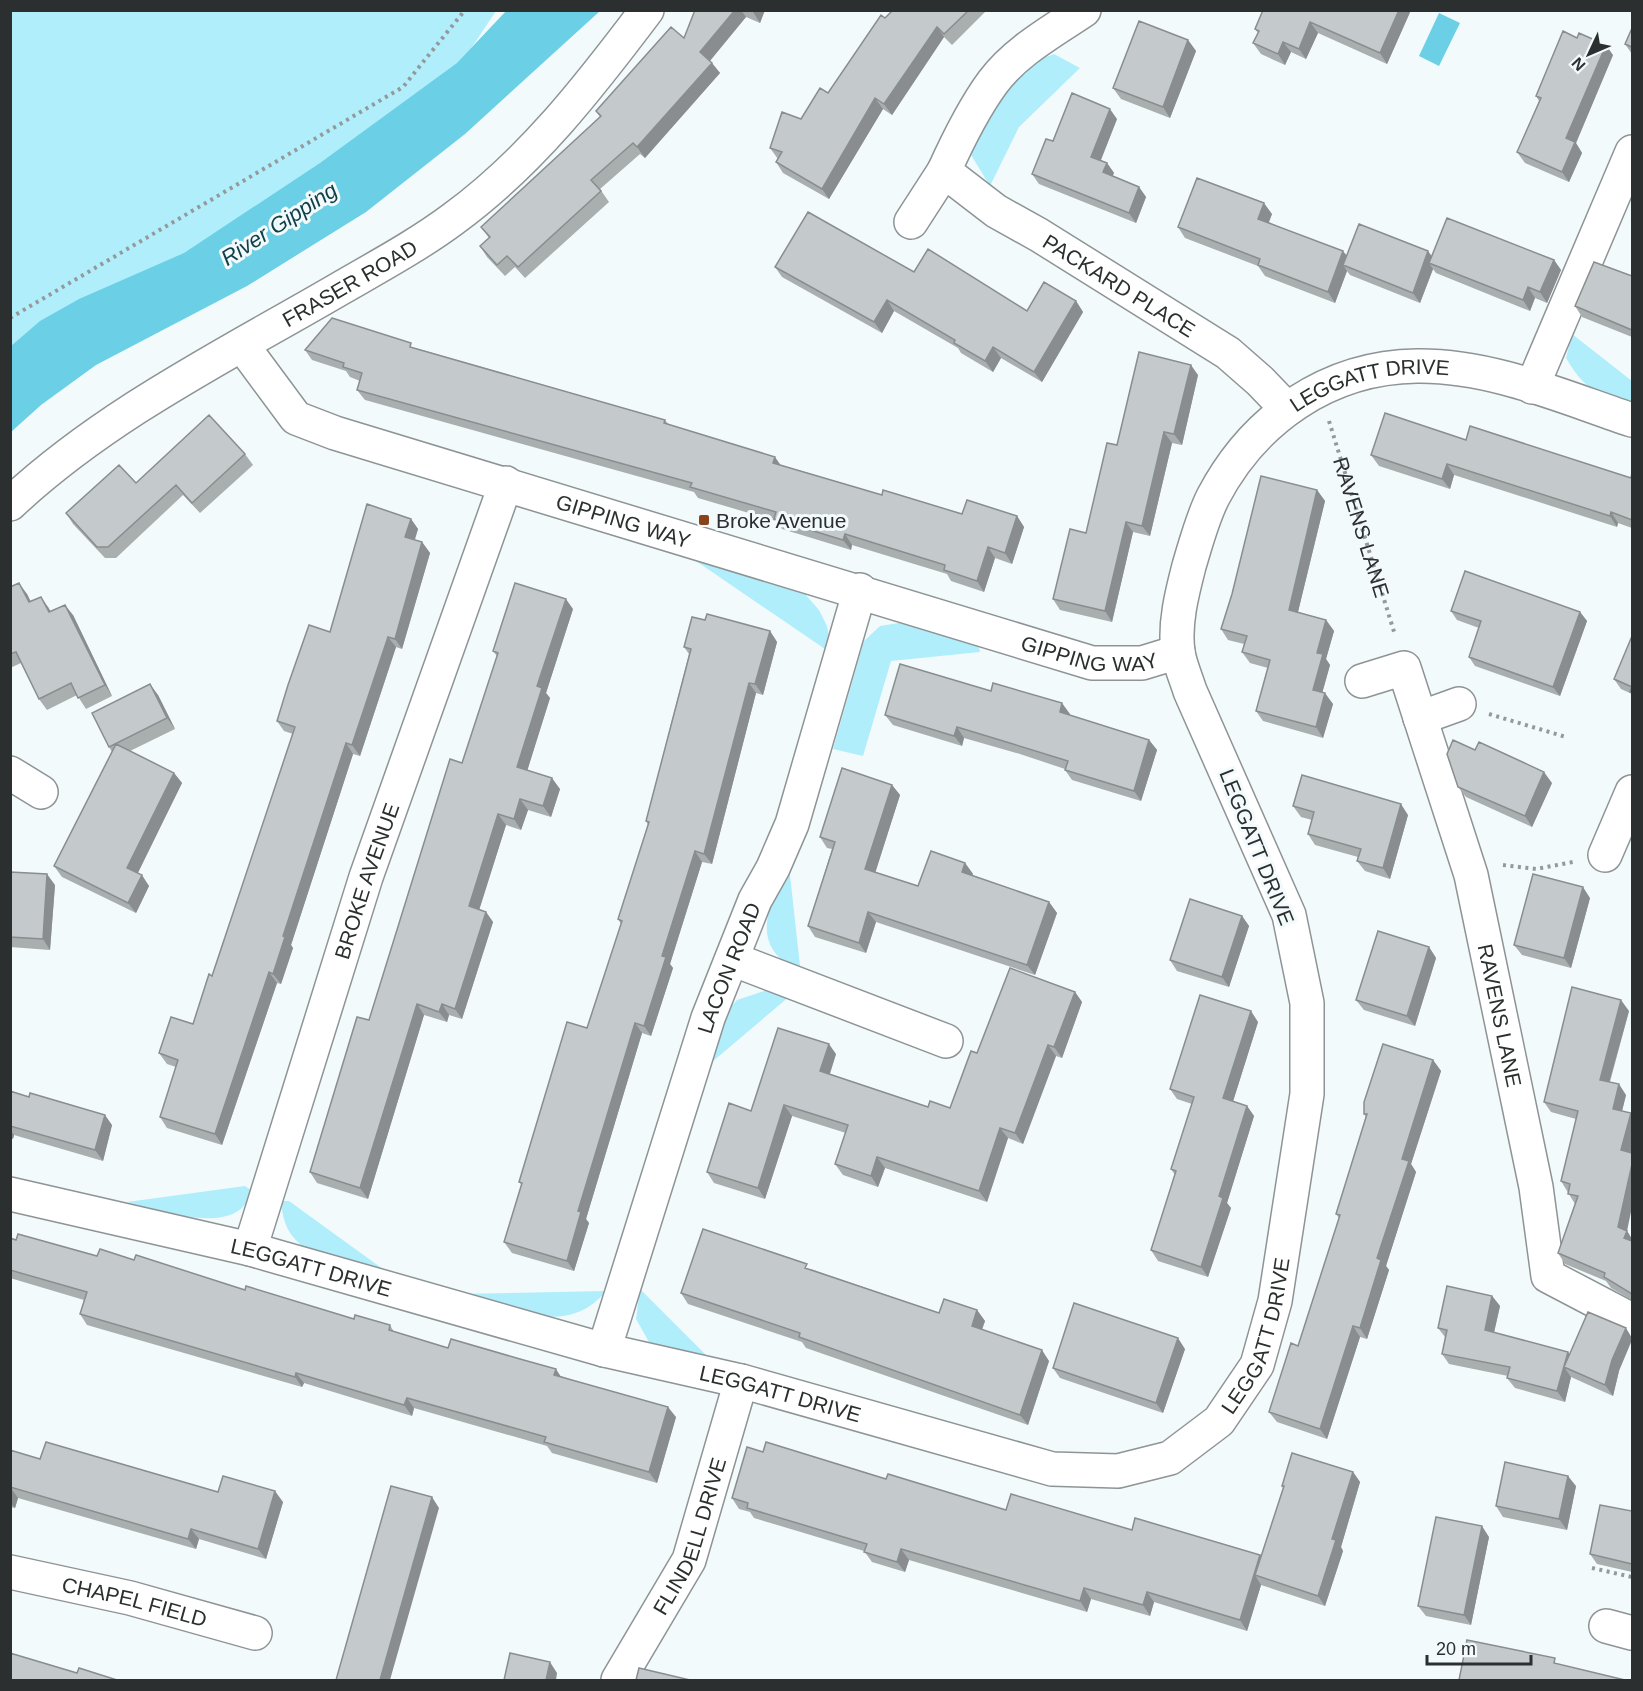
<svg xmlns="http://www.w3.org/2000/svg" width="1643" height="1691" viewBox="0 0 1643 1691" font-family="Arial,sans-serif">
<rect width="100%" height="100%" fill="#f3fafc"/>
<!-- green -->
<path fill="#b0eefc" d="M 11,11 L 496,11 L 426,116 L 11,390 Z
M 1054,54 L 1080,68 L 1019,127 L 990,186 L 971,155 L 991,103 L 1031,63 Z
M 1572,334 L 1632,381 L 1632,404 C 1596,392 1586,392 1566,358 Z
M 696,561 L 805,594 L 819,610 L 827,626 L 829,637 L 825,649 Z
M 905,622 L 979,647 L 980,652 L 891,661 L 863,756 L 833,749 L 864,641 L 880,626 Z
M 789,866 L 800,966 C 787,965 780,960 773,950 C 756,923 778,892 789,866 Z
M 770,989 L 791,995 L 712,1062 L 726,1012 L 737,1000 Z
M 245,1186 L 251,1190 C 242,1240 158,1210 127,1202 Z
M 281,1201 L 289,1201 L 387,1272 L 305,1248 C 288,1235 283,1223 281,1201 Z
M 640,1289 L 709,1358 L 657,1349 L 649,1342 L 636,1319 Z
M 606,1291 C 567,1339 509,1308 459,1294 Z"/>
<!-- water -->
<path fill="#6bd0e5" d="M 507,10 L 600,11 L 465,134 L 366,212 L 247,286 L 96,365 L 41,405 L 11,432 L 11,346 L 40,321 L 79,299 L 184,253 L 320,163 L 457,63 Z
M 1439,13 L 1460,23 L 1439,66 L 1419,56 Z"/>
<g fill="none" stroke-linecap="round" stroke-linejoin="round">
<!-- minor casing -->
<g stroke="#8e9496" stroke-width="36">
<g id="minor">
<path id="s2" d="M 1084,10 C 1053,31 1016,51 993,82 C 973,109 958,140 944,171 L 996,211 L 1039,235 L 1228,353 L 1260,381 L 1287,409"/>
<path d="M 911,222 L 944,171"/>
<path id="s3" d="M 242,345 L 296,418 L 335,433 L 1092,663 L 1142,663 L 1178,652"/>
<path d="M 1532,387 L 1632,152"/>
<path id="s4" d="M 10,504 C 106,414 228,354 341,288 C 379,266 418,245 453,219 C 531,162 589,87 647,10"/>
<path id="s5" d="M 1362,681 L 1404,668 L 1471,875 L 1536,1187 L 1548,1276 L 1632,1320"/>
<path d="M 1420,718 L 1459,704"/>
<path d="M 10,773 L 41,792"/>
<path d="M 1605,855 L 1632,792"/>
<path d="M 732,959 L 946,1041"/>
<path id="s6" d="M 10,1194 L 250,1249 L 604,1350 L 741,1381 L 1052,1469 L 1118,1471 L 1170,1458 L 1219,1421 L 1257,1365 L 1275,1301 L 1307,1094 L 1307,1003 L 1289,915 L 1190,691 C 1186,678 1180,665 1178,652 C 1174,624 1182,593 1189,566 C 1196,543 1202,519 1213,497 C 1254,419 1328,367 1417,366 C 1491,365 1563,397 1632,420"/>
<path id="s7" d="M 250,1249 L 366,877 L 506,483"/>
<path id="s8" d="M 604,1350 L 708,1018 L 755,900 L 773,868 L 792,824 L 860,590"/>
<path id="s9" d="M 10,1572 L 130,1598 L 255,1633"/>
<path d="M 1606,1626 L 1632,1633"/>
<path id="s10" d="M 618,1680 L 689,1560 L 741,1381"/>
</g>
</g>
<!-- path -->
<g stroke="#94999a" stroke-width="4" stroke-dasharray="3 4.5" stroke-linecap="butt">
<path d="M 10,318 L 403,87 L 465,10"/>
<path id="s1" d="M 1329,421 L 1395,635"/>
<path d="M 1489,714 L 1566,737"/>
<path d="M 1503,865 L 1536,869 L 1573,862"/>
<path d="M 1592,1568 L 1632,1577"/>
</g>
<!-- minor -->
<use href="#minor" stroke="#fff" stroke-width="33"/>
</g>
<!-- wall -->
<path fill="#a9aeaf" d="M 695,10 L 765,10 L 760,23 L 746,17 L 710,61 L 720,73 L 645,158 L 640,154 L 600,189 L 609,202 L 525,278 L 515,267 L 505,276 L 487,257 L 480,246 L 489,238 L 481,227 L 600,117 L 596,111 L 684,38 Z
M 893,10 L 987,10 L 952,45 L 944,37 L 892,115 L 883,109 L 829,199 L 783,173 L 776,162 L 778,159 L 770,148 L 828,93 L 885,18 Z
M 1263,10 L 1411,10 L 1387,64 L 1318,33 L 1306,59 L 1291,52 L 1285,65 L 1261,54 L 1253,43 L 1258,33 L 1255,29 Z
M 1632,28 L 1632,54 L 1625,44 Z
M 1188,40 L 1196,51 L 1170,118 L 1121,99 L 1113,88 Z
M 1613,55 L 1576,143 L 1582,153 L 1569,182 L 1525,163 L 1517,152 L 1539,101 L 1536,96 Z
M 1117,119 L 1101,160 L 1107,163 L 1114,173 L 1112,176 L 1139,187 L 1146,197 L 1136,223 L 1039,184 L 1032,174 L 1053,141 Z
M 1272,214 L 1269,222 L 1347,256 L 1428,251 L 1431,256 L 1554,260 L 1561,270 L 1547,303 L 1535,298 L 1530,311 L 1436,273 L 1433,269 L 1420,303 L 1350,275 L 1347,271 L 1335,303 L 1265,276 L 1258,266 L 1185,238 L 1178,227 Z
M 775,267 L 914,272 L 1027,311 L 1076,301 L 1083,312 L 1042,382 L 1001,358 L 993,372 L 961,353 L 958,348 L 894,311 L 882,333 L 782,277 Z
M 1632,276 L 1632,337 L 1582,317 L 1575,306 Z
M 415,348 L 665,420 L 669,425 L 781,465 L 882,495 L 962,514 L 1017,516 L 1024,527 L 1012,564 L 995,558 L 984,592 L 951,581 L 947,574 L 852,545 L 851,550 L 782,529 L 776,521 L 698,498 L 694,492 L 365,400 L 357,390 L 360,381 L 350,377 L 346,371 L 312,360 L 305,350 Z
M 1198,375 L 1182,445 L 1172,443 L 1150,536 L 1133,532 L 1112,622 L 1060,610 L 1053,599 L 1086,533 L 1117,445 Z
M 1466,440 L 1631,478 L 1632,473 L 1632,528 L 1618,523 L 1617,527 L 1454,475 L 1450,489 L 1379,466 L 1371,455 Z
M 245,454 L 253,465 L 200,513 L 183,495 L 116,558 L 105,558 L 73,524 L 66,513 L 136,483 Z
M 1317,490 L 1325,501 L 1298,612 L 1326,620 L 1334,631 L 1326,659 L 1330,665 L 1322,693 L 1333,704 L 1323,738 L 1263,721 L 1256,711 L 1268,668 L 1250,663 L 1242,652 L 1244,644 L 1228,640 L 1221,629 Z
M 411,519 L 418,529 L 415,540 L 422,542 L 430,553 L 402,649 L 396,647 L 360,756 L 353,754 L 291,945 L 293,948 L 281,984 L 277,983 L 222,1145 L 167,1128 L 160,1117 L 176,1067 L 167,1064 L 159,1053 L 193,1024 L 212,976 L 293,734 L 284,731 L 277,721 L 330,632 Z
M 10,587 L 27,594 L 31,602 L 48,607 L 51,612 L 73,615 L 112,696 L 86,709 L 77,695 L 47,710 L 39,699 L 21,663 L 10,668 Z
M 573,609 L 546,693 L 550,698 L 527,770 L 560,789 L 551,817 L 528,810 L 521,830 L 506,825 L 479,909 L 486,912 L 493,922 L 462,1019 L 449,1015 L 447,1022 L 424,1015 L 368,1199 L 317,1183 L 310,1172 L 369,1020 L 462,763 L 497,656 L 493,651 Z
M 1451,611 L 1580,612 L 1587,621 L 1560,696 L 1475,666 L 1469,657 L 1479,628 L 1457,620 Z
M 705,620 L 770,631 L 777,642 L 763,695 L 756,693 L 712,864 L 702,862 L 670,964 L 673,968 L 651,1036 L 642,1033 L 586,1219 L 589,1223 L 574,1271 L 512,1253 L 504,1242 L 522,1185 L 519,1182 L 587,1028 L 621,924 L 618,919 L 648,825 L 646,821 L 689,654 L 684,647 Z
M 1632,636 L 1632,695 L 1632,694 L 1621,689 L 1614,679 Z
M 158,695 L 175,729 L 130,751 L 174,773 L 182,783 L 137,873 L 149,886 L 136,913 L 62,877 L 54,866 L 112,752 L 109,747 Z
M 1070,714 L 1069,715 L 1149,740 L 1157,750 L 1141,801 L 1072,780 L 1065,770 L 1065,769 L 1020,754 L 964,738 L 962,746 L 893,725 L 885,715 Z
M 1552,783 L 1532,827 L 1466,797 L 1458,787 Z
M 892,785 L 900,795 L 875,872 L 918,886 L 965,863 L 973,874 L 972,875 L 1049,902 L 1057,913 L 1035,975 L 876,922 L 866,953 L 815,937 L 808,926 L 832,849 L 827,848 L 820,837 Z
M 1293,806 L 1408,815 L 1390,879 L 1365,871 L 1357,861 L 1358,857 L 1315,845 L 1308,834 L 1312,820 L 1301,817 Z
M 10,872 L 55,885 L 50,950 L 10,947 Z
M 1590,898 L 1571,968 L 1522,955 L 1514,945 Z
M 1242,916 L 1249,926 L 1229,987 L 1177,971 L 1170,960 Z
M 1429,947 L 1436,958 L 1415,1026 L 1364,1010 L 1356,1000 Z
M 1075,992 L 1082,1002 L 1062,1058 L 1056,1056 L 1023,1144 L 1008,1138 L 987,1202 L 885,1168 L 878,1187 L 843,1175 L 835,1164 L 846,1133 L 792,1116 L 765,1199 L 714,1183 L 707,1172 L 751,1111 L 836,1054 L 830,1074 L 928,1107 L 950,1108 L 977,1053 Z
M 1629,1011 L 1610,1082 L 1626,1095 L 1622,1111 L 1631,1153 L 1627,1231 L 1632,1239 L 1632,1300 L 1611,1288 L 1606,1281 L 1565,1264 L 1558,1253 L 1575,1204 L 1561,1181 L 1576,1119 L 1551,1112 L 1544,1102 Z
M 1258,1022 L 1233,1101 L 1247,1106 L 1254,1116 L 1227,1203 L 1231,1208 L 1208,1277 L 1158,1261 L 1151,1250 L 1175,1175 L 1171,1169 L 1192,1104 L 1177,1099 L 1170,1089 Z
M 1433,1060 L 1441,1071 L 1411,1164 L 1416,1172 L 1386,1266 L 1389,1270 L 1367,1339 L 1360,1337 L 1327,1439 L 1277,1422 L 1269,1412 L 1298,1346 L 1339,1218 L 1336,1214 L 1366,1117 L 1364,1114 Z
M 10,1091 L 112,1125 L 103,1161 L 14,1135 L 13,1139 L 10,1138 Z
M 10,1238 L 97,1256 L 134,1260 L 354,1319 L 390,1325 L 394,1332 L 448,1348 L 561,1376 L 676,1417 L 657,1483 L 552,1453 L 547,1446 L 414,1408 L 412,1416 L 304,1383 L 302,1387 L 87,1325 L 80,1314 L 84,1300 L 10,1278 Z
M 811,1269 L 939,1313 L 977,1310 L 985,1321 L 982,1330 L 1049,1361 L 1028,1425 L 806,1348 L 802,1342 L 688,1304 L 681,1293 Z
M 1492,1296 L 1500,1306 L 1494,1333 L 1619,1371 L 1613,1396 L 1571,1377 L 1565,1402 L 1515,1388 L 1507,1378 L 1508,1376 L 1449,1364 L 1442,1354 L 1445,1337 L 1438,1328 Z
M 1185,1349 L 1163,1413 L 1060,1378 L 1053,1368 Z
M 10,1450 L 40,1459 L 218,1492 L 283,1502 L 266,1559 L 199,1539 L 196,1549 L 18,1498 L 15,1508 L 10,1507 Z
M 763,1452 L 886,1479 L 1006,1510 L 1132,1530 L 1260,1555 L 1261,1557 L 1283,1488 L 1282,1486 L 1353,1472 L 1360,1482 L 1341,1547 L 1343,1551 L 1325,1606 L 1261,1585 L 1247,1631 L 1154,1602 L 1150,1616 L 1091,1599 L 1087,1612 L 909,1560 L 905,1572 L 872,1562 L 864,1551 L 754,1518 L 750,1512 L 739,1509 L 732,1498 Z
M 1576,1486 L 1567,1530 L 1503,1517 L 1496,1506 Z
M 1632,1511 L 1632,1572 L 1597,1564 L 1590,1554 Z
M 1489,1537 L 1471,1625 L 1426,1616 L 1418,1606 Z"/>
<!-- shaded-wall -->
<path fill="#898d8f" d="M 735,10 L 741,10 L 746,17 L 708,63 L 700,52 Z
M 753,10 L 765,10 L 760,23 L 753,12 Z
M 1399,10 L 1411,10 L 1387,64 L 1380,53 Z
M 1310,22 L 1318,33 L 1306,59 L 1299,49 Z
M 937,27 L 944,37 L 892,115 L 884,104 Z
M 1188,40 L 1196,51 L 1170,118 L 1163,107 Z
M 1283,42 L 1291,52 L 1285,65 L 1278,54 Z
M 1606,45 L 1613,55 L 1576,143 L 1582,153 L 1569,182 L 1562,172 L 1566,138 Z
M 712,63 L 720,73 L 645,158 L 637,147 Z
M 875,98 L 883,109 L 829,199 L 822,189 Z
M 1110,109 L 1117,119 L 1098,167 L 1091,157 Z
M 1107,163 L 1114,173 L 1110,182 L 1103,172 Z
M 1139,187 L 1146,197 L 1136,223 L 1129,213 Z
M 1264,203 L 1272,214 L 1266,229 L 1258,219 Z
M 1343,251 L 1351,261 L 1343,265 L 1347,271 L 1335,303 L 1328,292 Z
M 1428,251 L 1436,262 L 1429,263 L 1433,269 L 1420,303 L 1413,293 Z
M 1554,260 L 1561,270 L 1547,303 L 1540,292 Z
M 1528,287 L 1535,298 L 1530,311 L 1523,300 Z
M 887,300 L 894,311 L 882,333 L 874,322 Z
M 1076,301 L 1083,312 L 1042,382 L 1034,372 Z
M 993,347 L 1001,358 L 993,372 L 985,361 Z
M 1191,365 L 1198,375 L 1182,445 L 1174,434 Z
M 1164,432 L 1172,443 L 1150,536 L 1142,526 Z
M 775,457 L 782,467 L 773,463 Z
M 1447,464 L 1454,475 L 1450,489 L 1442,479 Z
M 1317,490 L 1325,501 L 1296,620 L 1289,610 Z
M 1611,512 L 1618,523 L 1617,527 L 1610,516 Z
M 1017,516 L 1024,527 L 1012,564 L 1005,553 Z
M 411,519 L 418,529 L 412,547 L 405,537 Z
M 1126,522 L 1133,532 L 1112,622 L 1105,611 Z
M 845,534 L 852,545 L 851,550 L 843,540 Z
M 422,542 L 430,553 L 402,649 L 395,639 Z
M 988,547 L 995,558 L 984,592 L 977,581 Z
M 19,583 L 27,594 L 36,613 L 29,602 Z
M 41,597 L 48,607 L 57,623 L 49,612 Z
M 566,599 L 573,609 L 546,693 L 550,698 L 525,778 L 517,767 L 537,686 Z
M 65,605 L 73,615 L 112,696 L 105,685 Z
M 1580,612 L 1587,621 L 1560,696 L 1553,687 Z
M 1326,620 L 1334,631 L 1326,659 L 1330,665 L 1320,701 L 1313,690 L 1317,653 Z
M 770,631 L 777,642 L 763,695 L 755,684 Z
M 388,637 L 396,647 L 360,756 L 352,745 Z
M 749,683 L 756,693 L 712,864 L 704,854 Z
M 150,684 L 158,695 L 175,729 L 167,718 Z
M 1325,693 L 1333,704 L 1323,738 L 1316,727 Z
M 1062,703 L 1070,714 L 1067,723 L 1060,712 Z
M 957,727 L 964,738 L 962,746 L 954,736 Z
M 1149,740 L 1157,750 L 1141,801 L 1134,791 Z
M 346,743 L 353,754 L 291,945 L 293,948 L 281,984 L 273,974 L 283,936 Z
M 1544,772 L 1552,783 L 1532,827 L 1525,816 Z
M 174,773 L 182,783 L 135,879 L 127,868 Z
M 552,778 L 560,789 L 551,817 L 543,806 Z
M 892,785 L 900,795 L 873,880 L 865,869 Z
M 520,799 L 528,810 L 521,830 L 514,819 Z
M 1401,804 L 1408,815 L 1390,879 L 1383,868 Z
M 498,814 L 506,825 L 477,917 L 469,906 Z
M 695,851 L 702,862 L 670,964 L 673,968 L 651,1036 L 644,1026 L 662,956 Z
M 965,863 L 973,874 L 970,882 L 962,872 Z
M 47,874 L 55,885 L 50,950 L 43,939 Z
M 142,875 L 149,886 L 136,913 L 128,903 Z
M 1583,887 L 1590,898 L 1571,968 L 1564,958 Z
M 1049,902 L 1057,913 L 1035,975 L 1027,965 Z
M 486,912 L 493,922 L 462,1019 L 455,1009 Z
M 868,912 L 876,922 L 866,953 L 859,943 Z
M 1242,916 L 1249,926 L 1229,987 L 1222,977 Z
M 1429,947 L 1436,958 L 1415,1026 L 1407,1016 Z
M 269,972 L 277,983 L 222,1145 L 215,1134 Z
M 1075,992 L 1082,1002 L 1062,1058 L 1054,1047 Z
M 1621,1000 L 1629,1011 L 1607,1090 L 1600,1080 Z
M 417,1004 L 424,1015 L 368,1199 L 360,1188 Z
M 442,1004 L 449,1015 L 447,1022 L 439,1012 Z
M 1251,1011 L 1258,1022 L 1231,1108 L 1223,1098 Z
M 635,1023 L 642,1033 L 586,1219 L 589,1223 L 574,1271 L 567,1261 L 578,1211 Z
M 829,1044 L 836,1054 L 827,1082 L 820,1071 Z
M 1048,1045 L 1056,1056 L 1023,1144 L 1015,1133 Z
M 1433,1060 L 1441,1071 L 1411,1164 L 1416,1172 L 1386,1266 L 1389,1270 L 1367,1339 L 1360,1328 L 1402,1159 Z
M 1619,1084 L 1626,1095 L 1620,1119 L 1613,1109 Z
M 784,1105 L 792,1116 L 765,1199 L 758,1188 Z
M 1247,1106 L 1254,1116 L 1227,1203 L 1231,1208 L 1208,1277 L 1201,1267 L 1219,1196 Z
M 1631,1113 L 1632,1116 L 1632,1146 L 1629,1161 L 1621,1150 Z
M 105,1115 L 112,1125 L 103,1161 L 95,1150 Z
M 1000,1128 L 1008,1138 L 987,1202 L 979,1191 Z
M 10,1130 L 14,1135 L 13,1139 L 10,1135 Z
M 877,1157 L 885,1168 L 878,1187 L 871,1176 Z
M 1632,1164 L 1632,1207 L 1627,1231 L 1632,1239 L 1632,1245 L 1624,1238 L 1618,1227 Z
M 1492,1296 L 1500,1306 L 1492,1341 L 1485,1330 Z
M 977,1310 L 985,1321 L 979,1337 L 972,1326 Z
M 1353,1326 L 1360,1337 L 1327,1439 L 1320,1429 Z
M 1626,1328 L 1632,1338 L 1632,1340 L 1619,1371 L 1613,1396 L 1605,1385 L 1612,1360 Z
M 1178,1338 L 1185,1349 L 1163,1413 L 1156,1403 Z
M 1042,1350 L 1049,1361 L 1028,1425 L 1020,1415 Z
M 1568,1352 L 1575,1363 L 1564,1367 L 1571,1377 L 1565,1402 L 1557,1391 Z
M 556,1369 L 563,1380 L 554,1375 Z
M 296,1373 L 304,1383 L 302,1387 L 295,1377 Z
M 407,1398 L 414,1408 L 412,1416 L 404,1405 Z
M 668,1407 L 676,1417 L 657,1483 L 649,1472 Z
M 1353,1472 L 1360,1482 L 1341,1547 L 1343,1551 L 1325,1606 L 1318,1596 L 1332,1539 Z
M 1568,1476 L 1576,1486 L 1567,1530 L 1559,1519 Z
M 10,1487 L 18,1498 L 15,1508 L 10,1502 Z
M 275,1491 L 283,1502 L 266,1559 L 258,1549 Z
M 432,1497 L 439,1508 L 390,1680 L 380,1680 Z
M 1482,1526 L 1489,1537 L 1471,1625 L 1464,1615 Z
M 191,1529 L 199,1539 L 196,1549 L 188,1539 Z
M 901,1549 L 909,1560 L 905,1572 L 897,1562 Z
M 1260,1555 L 1267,1566 L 1255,1575 L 1261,1585 L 1247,1631 L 1240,1620 Z
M 1084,1588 L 1091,1599 L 1087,1612 L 1080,1601 Z
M 1147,1592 L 1154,1602 L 1150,1616 L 1143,1605 Z
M 550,1662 L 557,1673 L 556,1680 L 546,1680 Z"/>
<!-- building -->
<path fill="#c4cacc" stroke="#898d8f" stroke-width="1.5" d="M 695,10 L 735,10 L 700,52 L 712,63 L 637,147 L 633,143 L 591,180 L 601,191 L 518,267 L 507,256 L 497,265 L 480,246 L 490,237 L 481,227 L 601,116 L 596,111 L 671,27 L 684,38 Z
M 893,10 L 969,10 L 944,34 L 937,27 L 884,104 L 875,98 L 822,189 L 776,162 L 782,152 L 770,148 L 782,112 L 801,119 L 820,88 L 828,93 L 881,15 L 885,18 Z
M 1263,10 L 1399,10 L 1380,53 L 1310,22 L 1299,49 L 1283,42 L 1278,54 L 1253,43 L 1259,31 L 1255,29 Z
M 1139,21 L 1188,40 L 1163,107 L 1113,88 Z
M 1632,28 L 1632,47 L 1625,44 Z
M 1563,31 L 1577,38 L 1579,33 L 1606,45 L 1566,138 L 1575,142 L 1562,172 L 1517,152 L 1541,98 L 1536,96 Z
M 1072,93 L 1110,109 L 1091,157 L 1107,163 L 1103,172 L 1139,187 L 1129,213 L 1032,174 L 1046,139 L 1053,141 Z
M 1197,178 L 1264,203 L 1258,219 L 1343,251 L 1328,292 L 1258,265 L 1260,259 L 1178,227 Z
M 808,212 L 914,272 L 928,249 L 1027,311 L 1044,282 L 1076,301 L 1034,372 L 993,347 L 985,361 L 954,343 L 955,340 L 887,300 L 874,322 L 775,267 Z
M 1447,218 L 1554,260 L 1540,292 L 1528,287 L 1523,300 L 1429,263 Z
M 1359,224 L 1428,251 L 1413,293 L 1343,265 Z
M 1594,262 L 1632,276 L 1632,330 L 1575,306 Z
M 332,318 L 411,343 L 410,347 L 665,420 L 664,423 L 775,457 L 773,463 L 882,495 L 883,490 L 962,514 L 967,500 L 1017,516 L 1005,553 L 988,547 L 977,581 L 944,570 L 945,565 L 845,534 L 843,540 L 774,519 L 776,512 L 690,487 L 692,483 L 357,390 L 362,373 L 343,367 L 344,363 L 305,350 Z
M 1139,352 L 1191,365 L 1174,434 L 1164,432 L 1142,526 L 1126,522 L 1105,611 L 1053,599 L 1070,529 L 1086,533 L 1107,443 L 1117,445 Z
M 1385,413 L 1466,440 L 1470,426 L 1631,478 L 1632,473 L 1632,520 L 1611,512 L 1610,516 L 1447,464 L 1442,479 L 1371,455 Z
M 209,415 L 245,454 L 192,503 L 176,485 L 108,547 L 97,547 L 66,513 L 119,465 L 136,483 Z
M 1261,476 L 1317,490 L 1289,610 L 1326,620 L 1317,653 L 1323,654 L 1313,690 L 1325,693 L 1316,727 L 1256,711 L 1270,660 L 1242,652 L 1247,636 L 1221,629 L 1232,594 Z
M 367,504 L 411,519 L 405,537 L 422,542 L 395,639 L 388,637 L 352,745 L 346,743 L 283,936 L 285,937 L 273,974 L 269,972 L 215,1134 L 160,1117 L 178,1060 L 159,1053 L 171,1017 L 193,1024 L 209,974 L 212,976 L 295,727 L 277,721 L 288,685 L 309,625 L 330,632 Z
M 1465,571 L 1580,612 L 1553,687 L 1469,657 L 1481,621 L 1451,611 Z
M 19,583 L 29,602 L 41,597 L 49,612 L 65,605 L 105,685 L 78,698 L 71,683 L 39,699 L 16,652 L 10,654 L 10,587 Z
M 515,583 L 566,599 L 537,686 L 542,688 L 517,767 L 552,778 L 543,806 L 520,799 L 514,819 L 498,814 L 469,906 L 486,912 L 455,1009 L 442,1004 L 439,1012 L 417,1004 L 360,1188 L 310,1172 L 357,1017 L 369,1020 L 450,759 L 462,763 L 498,653 L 493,651 Z
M 707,614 L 770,631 L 755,684 L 749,683 L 704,854 L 695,851 L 662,956 L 666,957 L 644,1026 L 635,1023 L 578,1211 L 581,1212 L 567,1261 L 504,1242 L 522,1183 L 519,1182 L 567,1022 L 587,1028 L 622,921 L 618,919 L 649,822 L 646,821 L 691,649 L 684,647 L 692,617 L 705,620 Z
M 1632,636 L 1632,693 L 1630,692 L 1632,687 L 1614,679 Z
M 900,664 L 991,691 L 993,683 L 1062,703 L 1060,712 L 1149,740 L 1134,791 L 1065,770 L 1068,761 L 1013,744 L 957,727 L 954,736 L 885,715 Z
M 150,684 L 167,718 L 109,747 L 92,713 Z
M 1453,740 L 1475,750 L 1479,742 L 1544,772 L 1525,816 L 1458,787 L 1447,754 Z
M 116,744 L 174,773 L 127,868 L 142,875 L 128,903 L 54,866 Z
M 842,768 L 892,785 L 865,869 L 918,886 L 931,851 L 965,863 L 962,872 L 1049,902 L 1027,965 L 868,912 L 859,943 L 808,926 L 835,842 L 820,837 Z
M 1302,775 L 1401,804 L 1383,868 L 1357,861 L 1361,849 L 1308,834 L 1314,812 L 1293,806 Z
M 10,872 L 47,874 L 43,939 L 10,937 Z
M 1533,874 L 1583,887 L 1564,958 L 1514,945 Z
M 1190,899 L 1242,916 L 1222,977 L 1170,960 Z
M 1378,931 L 1429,947 L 1407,1016 L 1356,1000 Z
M 1010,968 L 1075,992 L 1054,1047 L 1048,1045 L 1015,1133 L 1000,1128 L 979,1191 L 877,1157 L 871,1176 L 835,1164 L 848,1125 L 784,1105 L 758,1188 L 707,1172 L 729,1103 L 751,1111 L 778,1028 L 829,1044 L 820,1071 L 928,1107 L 930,1101 L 950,1108 L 971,1051 L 977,1053 Z
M 1572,987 L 1621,1000 L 1600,1080 L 1619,1084 L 1613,1109 L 1631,1113 L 1621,1150 L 1632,1153 L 1632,1164 L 1618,1227 L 1627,1231 L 1624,1238 L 1632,1241 L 1632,1294 L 1604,1277 L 1605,1273 L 1558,1253 L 1578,1196 L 1568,1194 L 1570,1184 L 1561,1181 L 1578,1111 L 1544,1102 Z
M 1200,995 L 1251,1011 L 1223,1098 L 1247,1106 L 1219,1196 L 1223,1198 L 1201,1267 L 1151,1250 L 1176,1171 L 1171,1169 L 1194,1097 L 1170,1089 Z
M 1383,1044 L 1433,1060 L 1402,1159 L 1409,1161 L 1377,1258 L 1381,1260 L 1360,1328 L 1353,1326 L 1320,1429 L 1269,1412 L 1291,1343 L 1298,1346 L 1340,1215 L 1336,1214 L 1367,1114 L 1364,1114 L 1364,1102 Z
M 10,1091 L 29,1097 L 30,1093 L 105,1115 L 95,1150 L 10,1126 Z
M 703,1229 L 807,1264 L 805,1268 L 939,1313 L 944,1299 L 977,1310 L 972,1326 L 1042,1350 L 1020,1415 L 799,1337 L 800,1333 L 681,1293 Z
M 18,1234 L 97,1256 L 100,1249 L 134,1260 L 136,1255 L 245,1290 L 246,1286 L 354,1319 L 355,1315 L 390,1325 L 389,1330 L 448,1348 L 451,1339 L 520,1359 L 556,1369 L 554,1375 L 668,1407 L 649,1472 L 544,1442 L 546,1437 L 407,1398 L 404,1405 L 296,1373 L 295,1377 L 80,1314 L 87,1292 L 10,1270 L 10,1238 L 16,1240 Z
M 1447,1286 L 1492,1296 L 1485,1330 L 1568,1352 L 1557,1391 L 1507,1378 L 1510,1367 L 1442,1354 L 1447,1330 L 1438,1328 Z
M 1074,1303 L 1178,1338 L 1156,1403 L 1053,1368 Z
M 1588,1312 L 1626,1328 L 1612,1360 L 1605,1385 L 1564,1367 Z
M 46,1442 L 218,1492 L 223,1476 L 275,1491 L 258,1549 L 191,1529 L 188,1539 L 10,1487 L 10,1450 L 40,1459 Z
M 766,1442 L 886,1479 L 888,1474 L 1006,1510 L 1011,1494 L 1132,1530 L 1135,1518 L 1260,1555 L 1240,1620 L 1147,1592 L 1143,1605 L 1084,1588 L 1080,1601 L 901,1549 L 897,1562 L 864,1552 L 867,1544 L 747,1508 L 748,1503 L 732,1498 L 747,1447 L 763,1452 Z
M 1292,1453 L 1353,1472 L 1332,1539 L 1336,1540 L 1318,1596 L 1255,1575 L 1284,1486 L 1282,1486 Z
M 1505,1462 L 1568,1476 L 1559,1519 L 1496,1506 Z
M 391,1486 L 432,1497 L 380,1680 L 336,1680 Z
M 1600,1505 L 1632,1511 L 1632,1564 L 1590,1554 Z
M 1436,1517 L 1482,1526 L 1464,1615 L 1418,1606 Z
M 1467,1640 L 1555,1658 L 1554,1663 L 1625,1680 L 1459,1680 Z
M 10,1653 L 77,1673 L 79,1668 L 117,1680 L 10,1680 Z
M 510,1653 L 550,1662 L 546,1680 L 504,1680 Z
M 639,1668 L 690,1680 L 636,1680 Z"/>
<!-- markers -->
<rect fill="#88431a" stroke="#f3fafc" stroke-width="2" x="698" y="514" width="12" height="12" rx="3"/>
<g text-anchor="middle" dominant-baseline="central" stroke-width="6" stroke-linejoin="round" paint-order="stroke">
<!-- street labels -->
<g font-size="21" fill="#2c2f2f" stroke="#f3fafc">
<text stroke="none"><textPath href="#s4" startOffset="406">FRASER ROAD</textPath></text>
<text stroke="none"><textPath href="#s2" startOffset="428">PACKARD PLACE</textPath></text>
<text stroke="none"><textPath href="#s6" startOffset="2434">LEGGATT DRIVE</textPath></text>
<text stroke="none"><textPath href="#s3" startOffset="434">GIPPING WAY</textPath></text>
<text stroke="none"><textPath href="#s1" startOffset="111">RAVENS LANE</textPath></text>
<text stroke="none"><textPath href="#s3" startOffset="920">GIPPING WAY</textPath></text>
<text transform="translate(1257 847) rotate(68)">LEGGATT DRIVE</text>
<text stroke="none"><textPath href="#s7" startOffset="386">BROKE AVENUE</textPath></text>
<text stroke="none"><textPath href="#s8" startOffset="402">LACON ROAD</textPath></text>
<text stroke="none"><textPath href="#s5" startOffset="405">RAVENS LANE</textPath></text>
<text stroke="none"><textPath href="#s6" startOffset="310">LEGGATT DRIVE</textPath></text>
<text stroke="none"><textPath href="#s6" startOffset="1354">LEGGATT DRIVE</textPath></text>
<text stroke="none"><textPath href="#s6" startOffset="796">LEGGATT DRIVE</textPath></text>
<text stroke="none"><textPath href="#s10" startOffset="162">FLINDELL DRIVE</textPath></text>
<text stroke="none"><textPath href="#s9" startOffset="128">CHAPEL FIELD</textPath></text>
</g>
<!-- poi labels -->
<g font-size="21" fill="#2c2f2f" stroke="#f3fafc" text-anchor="start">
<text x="716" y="520">Broke Avenue</text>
</g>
<!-- water labels -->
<g font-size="22" font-style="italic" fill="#0f3f48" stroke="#f3fafc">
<text transform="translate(279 224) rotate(-33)">River Gipping</text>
</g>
</g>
<!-- border -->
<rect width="1643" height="1691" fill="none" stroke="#2c2f2f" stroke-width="24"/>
<!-- north arrow -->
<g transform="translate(1589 54) rotate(226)" stroke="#f3fafc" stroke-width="4.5" paint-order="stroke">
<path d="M0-4.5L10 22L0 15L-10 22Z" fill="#2c2f2f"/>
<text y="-9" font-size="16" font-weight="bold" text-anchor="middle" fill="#2c2f2f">N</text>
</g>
<!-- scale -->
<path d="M1427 1655v9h104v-9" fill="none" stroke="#2c2f2f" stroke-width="3"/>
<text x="1436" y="1655" font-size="18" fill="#2c2f2f" stroke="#f3fafc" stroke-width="4.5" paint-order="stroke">20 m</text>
</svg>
